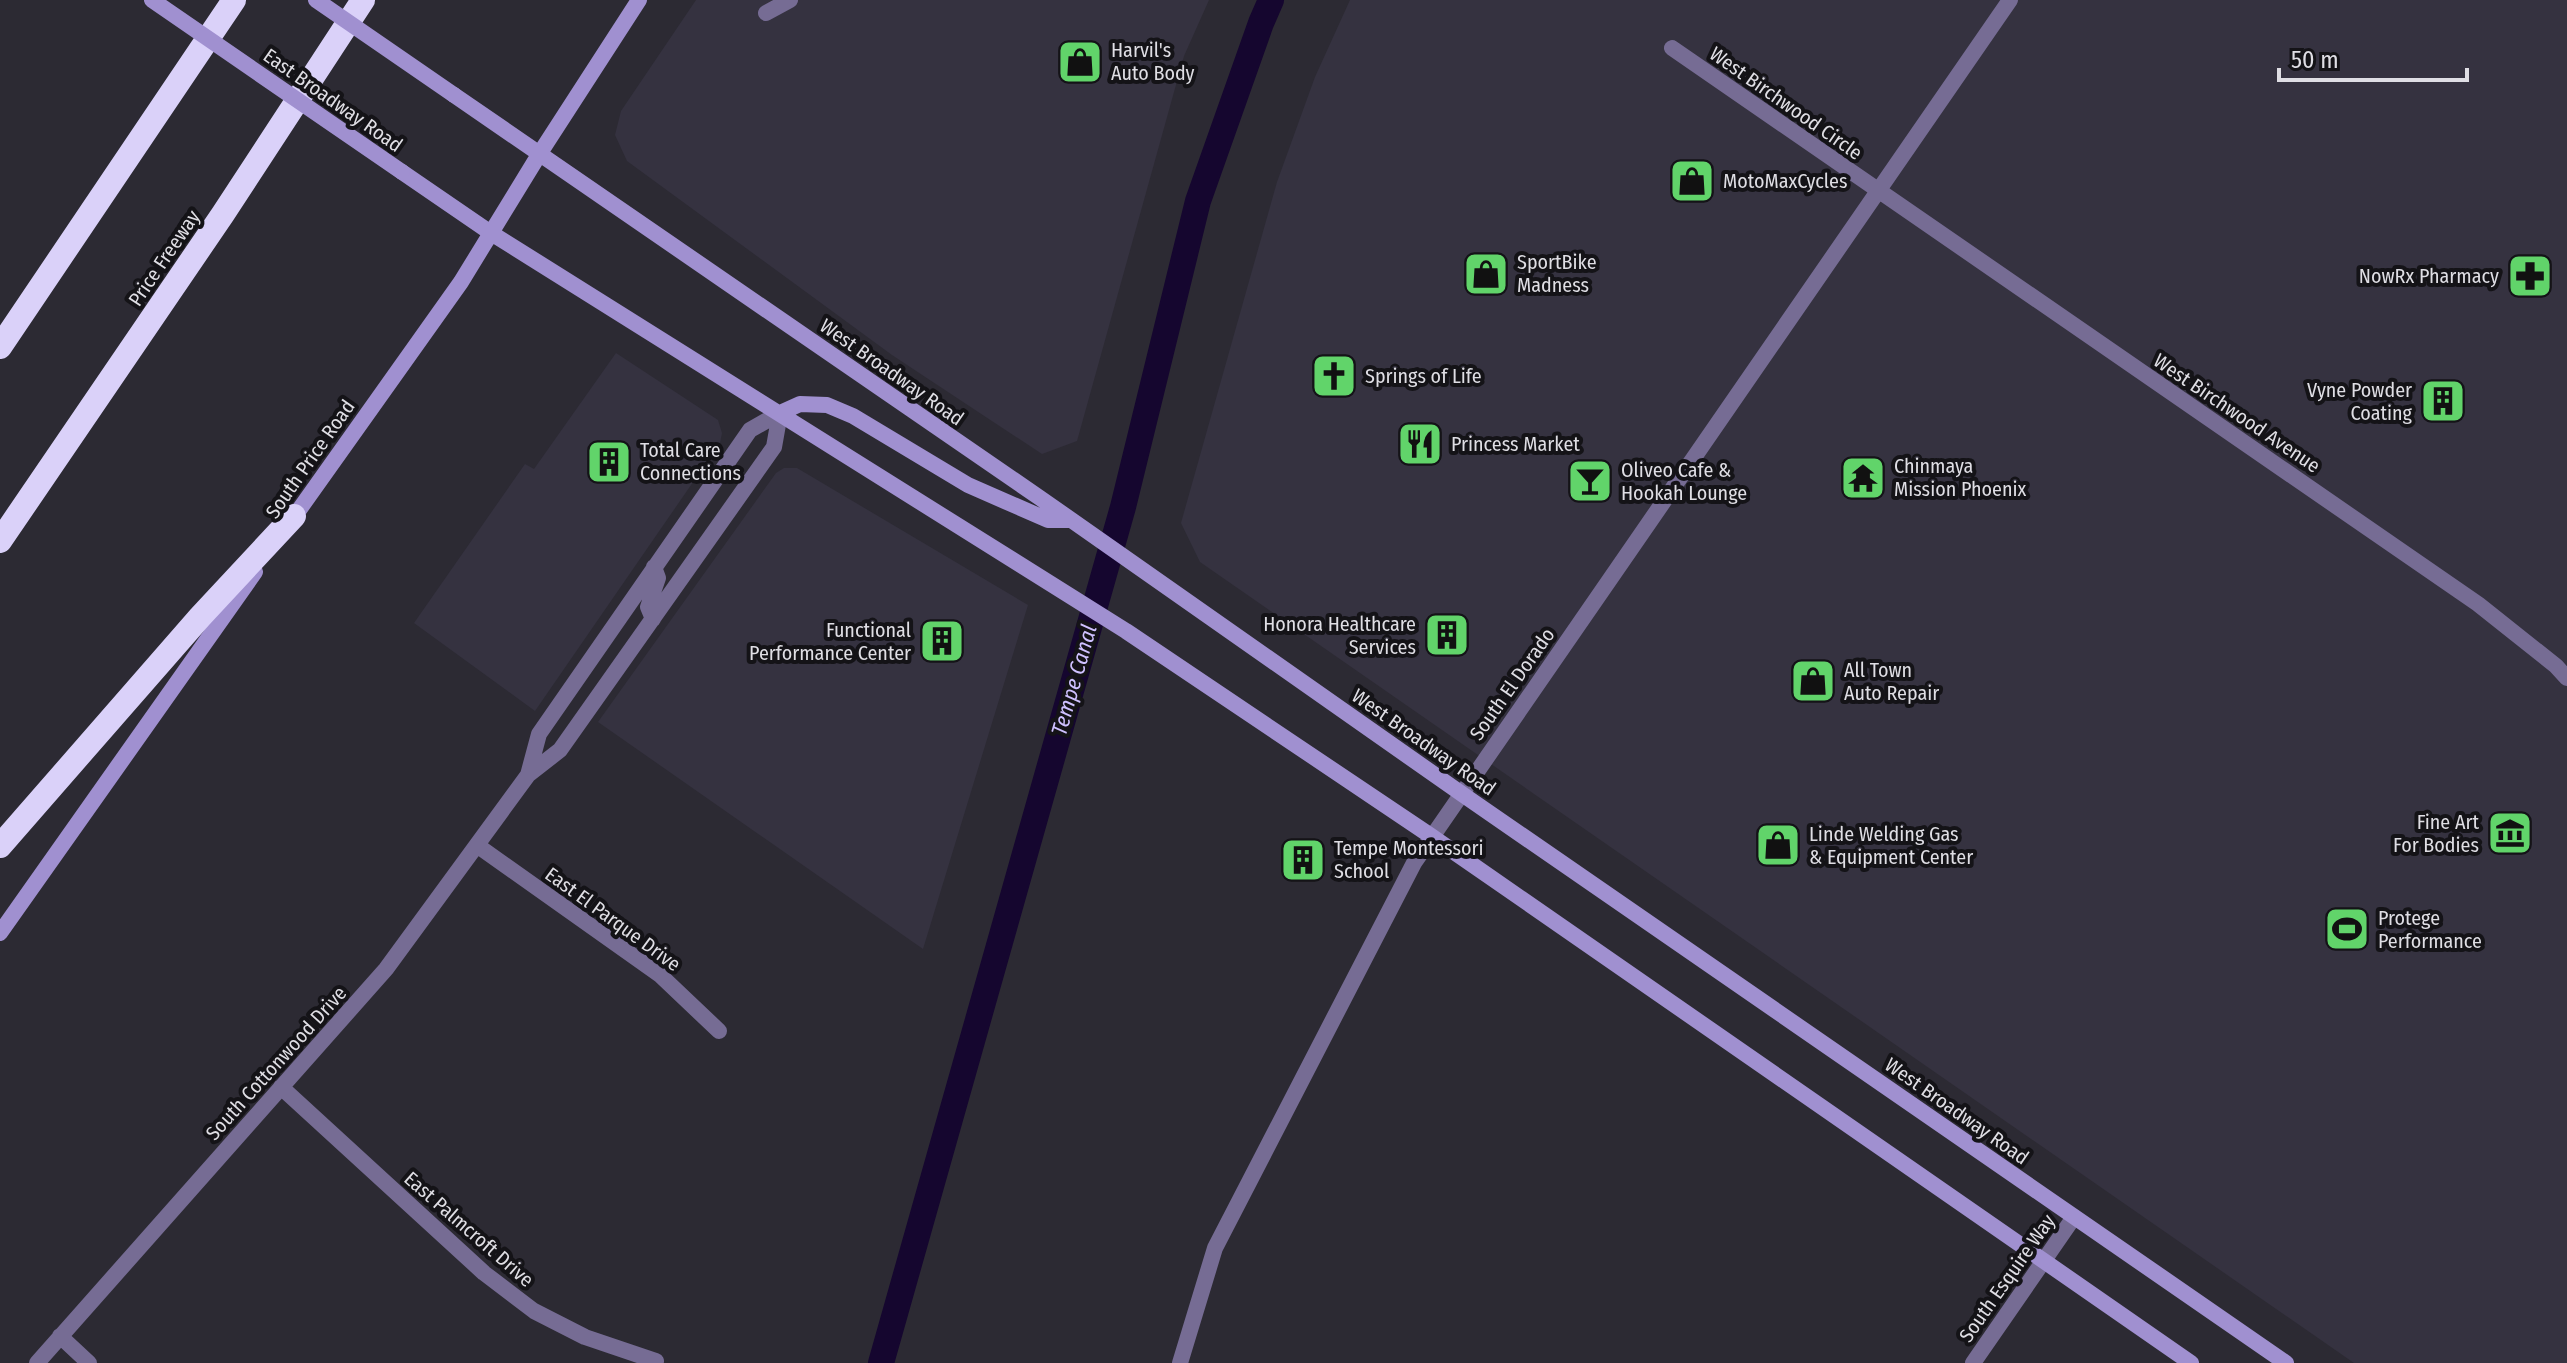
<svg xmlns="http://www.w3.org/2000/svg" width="2567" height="1363" viewBox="0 0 2567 1363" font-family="'Fira Sans Condensed',sans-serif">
<rect width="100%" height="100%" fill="#2c2a33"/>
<!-- built -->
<path fill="#353240" d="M 696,0 L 1209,0 L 1184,56 L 1077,441 L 1042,454 L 892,355 L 627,161 L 615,135 L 621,111 Z
M 1350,0 L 2567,0 L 2567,1363 L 2354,1363 L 1200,562 L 1181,523 L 1277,182 L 1315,77 Z
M 616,353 L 718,420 L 722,433 L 720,443 L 535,711 L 414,623 L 525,464 L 534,469 Z
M 784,468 L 797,468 L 1028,605 L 923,949 L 598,722 L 776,473 Z"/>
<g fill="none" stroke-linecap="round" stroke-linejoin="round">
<!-- canal -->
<path stroke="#15062f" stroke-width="26" d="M 881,1363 L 1123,507 L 1198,201 L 1261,23 L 1271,0"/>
<!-- minor -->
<path stroke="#766c94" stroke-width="16" d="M 766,13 L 790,0
M 1672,48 L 2478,604 L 2556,666 L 2567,678
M 653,619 L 648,607 L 658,578 L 654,567
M 528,775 L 539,734 L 750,430 L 780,413
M 478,846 L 660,975 L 719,1031
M 281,1087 L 484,1273 L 534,1311 L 585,1337 L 656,1361 L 655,1363
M 60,1336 L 89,1363
M 37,1363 L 386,969 L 528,775 L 560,750 L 774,447 L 780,413
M 1180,1363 L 1215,1248 L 1414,863 L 2010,0
M 1973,1363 L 2074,1217"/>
<!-- secondary -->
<path stroke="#a090d0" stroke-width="16" d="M 454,95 L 1040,498 L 1462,794 L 2286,1363
M 402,172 L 491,233 L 1126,631 L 1431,836 L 2191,1363
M 780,413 L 800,404 L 827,405 L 853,416 L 968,485 L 1048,520 L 1071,520
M 289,524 L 461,282 L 540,153 L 639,0
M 0,933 L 255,572"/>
<!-- motorway -->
<path stroke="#dad1f9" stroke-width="24" d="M 0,347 L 234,0
M 0,541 L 223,214 L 363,0
M 0,846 L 200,617 L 294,516"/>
<!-- secondary-bridge -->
<path stroke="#a090d0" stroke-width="16" d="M 152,0 L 402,172
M 316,0 L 454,95"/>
</g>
<!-- icons -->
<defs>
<g id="shop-square" transform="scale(2.3)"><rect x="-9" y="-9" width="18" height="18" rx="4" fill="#61d46a" stroke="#141317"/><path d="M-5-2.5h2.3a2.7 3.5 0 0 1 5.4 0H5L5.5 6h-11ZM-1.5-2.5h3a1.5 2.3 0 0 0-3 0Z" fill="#111"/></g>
<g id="pharmacy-square" transform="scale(2.3)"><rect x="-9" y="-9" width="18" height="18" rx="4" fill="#61d46a" stroke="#141317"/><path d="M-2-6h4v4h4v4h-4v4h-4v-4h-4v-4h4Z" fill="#111"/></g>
<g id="church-square" transform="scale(2.3)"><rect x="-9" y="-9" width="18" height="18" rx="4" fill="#61d46a" stroke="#141317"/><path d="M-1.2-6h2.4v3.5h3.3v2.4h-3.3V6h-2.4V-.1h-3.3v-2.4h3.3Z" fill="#111"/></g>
<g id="building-square" transform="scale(2.3)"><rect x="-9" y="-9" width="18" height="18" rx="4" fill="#61d46a" stroke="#141317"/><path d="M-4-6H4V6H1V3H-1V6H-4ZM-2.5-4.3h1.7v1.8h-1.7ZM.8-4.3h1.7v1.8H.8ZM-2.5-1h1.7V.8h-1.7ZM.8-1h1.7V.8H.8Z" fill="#111"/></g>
<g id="restaurant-square" transform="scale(2.3)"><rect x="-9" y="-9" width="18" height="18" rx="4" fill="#61d46a" stroke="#141317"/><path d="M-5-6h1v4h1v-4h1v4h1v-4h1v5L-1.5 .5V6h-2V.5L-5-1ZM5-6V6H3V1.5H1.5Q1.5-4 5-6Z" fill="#111"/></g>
<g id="temple-square" transform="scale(2.3)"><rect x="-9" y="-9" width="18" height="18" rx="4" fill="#61d46a" stroke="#141317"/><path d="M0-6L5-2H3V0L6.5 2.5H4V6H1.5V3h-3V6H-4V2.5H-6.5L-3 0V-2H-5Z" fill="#111"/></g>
<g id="bar-square" transform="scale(2.3)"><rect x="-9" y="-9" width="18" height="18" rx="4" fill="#61d46a" stroke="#141317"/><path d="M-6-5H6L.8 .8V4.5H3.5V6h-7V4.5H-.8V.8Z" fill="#111"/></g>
<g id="museum-square" transform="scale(2.3)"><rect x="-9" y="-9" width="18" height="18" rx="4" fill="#61d46a" stroke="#141317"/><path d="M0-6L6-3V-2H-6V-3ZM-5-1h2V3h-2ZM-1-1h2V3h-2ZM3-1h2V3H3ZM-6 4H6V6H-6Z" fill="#111"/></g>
<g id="stadium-square" transform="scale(2.3)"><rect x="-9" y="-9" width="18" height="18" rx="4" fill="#61d46a" stroke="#141317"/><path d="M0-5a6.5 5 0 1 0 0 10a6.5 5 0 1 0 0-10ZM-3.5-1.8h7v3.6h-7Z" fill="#111"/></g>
</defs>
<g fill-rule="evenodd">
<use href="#shop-square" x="1080" y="62"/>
<use href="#shop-square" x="1692" y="181"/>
<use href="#shop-square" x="1486" y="274"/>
<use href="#pharmacy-square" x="2530" y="276"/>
<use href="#church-square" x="1334" y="376"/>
<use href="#building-square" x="2443" y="401"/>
<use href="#restaurant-square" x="1420" y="444"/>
<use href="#building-square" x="609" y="462"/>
<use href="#temple-square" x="1863" y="478"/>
<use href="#bar-square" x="1590" y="481"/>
<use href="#building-square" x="1447" y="635"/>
<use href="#building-square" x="942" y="641"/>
<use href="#shop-square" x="1813" y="681"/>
<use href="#museum-square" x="2510" y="833"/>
<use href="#shop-square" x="1778" y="845"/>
<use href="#building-square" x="1303" y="860"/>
<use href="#stadium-square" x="2347" y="929"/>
</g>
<g text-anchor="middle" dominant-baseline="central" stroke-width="8" stroke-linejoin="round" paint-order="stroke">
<!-- poi labels -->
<g font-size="20" fill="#dfdee4" stroke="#141317" text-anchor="start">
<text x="1111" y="50">Harvil's<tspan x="1111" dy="23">Auto Body</tspan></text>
<text x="1723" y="181">MotoMaxCycles</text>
<text x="1517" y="262">SportBike<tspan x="1517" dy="23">Madness</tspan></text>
<text x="2499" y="276" text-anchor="end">NowRx Pharmacy</text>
<text x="1365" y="376">Springs of Life</text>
<text x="2412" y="390" text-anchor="end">Vyne Powder<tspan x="2412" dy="23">Coating</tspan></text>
<text x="1451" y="444">Princess Market</text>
<text x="640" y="450">Total Care<tspan x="640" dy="23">Connections</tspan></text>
<text x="1894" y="466">Chinmaya<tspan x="1894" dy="23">Mission Phoenix</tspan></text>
<text x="1621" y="470">Oliveo Cafe &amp;<tspan x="1621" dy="23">Hookah Lounge</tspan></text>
<text x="1416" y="624" text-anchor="end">Honora Healthcare<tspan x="1416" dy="23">Services</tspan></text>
<text x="911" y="630" text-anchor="end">Functional<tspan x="911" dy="23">Performance Center</tspan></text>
<text x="1844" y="670">All Town<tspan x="1844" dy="23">Auto Repair</tspan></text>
<text x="2479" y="822" text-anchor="end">Fine Art<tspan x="2479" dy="23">For Bodies</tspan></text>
<text x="1809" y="834">Linde Welding Gas<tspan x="1809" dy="23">&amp; Equipment Center</tspan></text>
<text x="1334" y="848">Tempe Montessori<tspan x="1334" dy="23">School</tspan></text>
<text x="2378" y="918">Protege<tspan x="2378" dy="23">Performance</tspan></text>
</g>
<!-- street labels -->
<g font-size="20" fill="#dfdee4" stroke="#141317">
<text transform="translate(333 100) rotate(35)">East Broadway Road</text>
<text transform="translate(1786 103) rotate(35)">West Birchwood Circle</text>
<text transform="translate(164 258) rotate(-56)">Price Freeway</text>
<text transform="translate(892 372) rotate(35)">West Broadway Road</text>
<text transform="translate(2237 413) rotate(34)">West Birchwood Avenue</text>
<text transform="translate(310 459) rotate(-55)">South Price Road</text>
<text transform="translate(1512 684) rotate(-55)">South El Dorado</text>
<text transform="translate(1424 742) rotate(35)">West Broadway Road</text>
<text transform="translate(613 919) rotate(36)">East El Parque Drive</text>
<text transform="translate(276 1063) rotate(-48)">South Cottonwood Drive</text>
<text transform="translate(1957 1111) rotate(35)">West Broadway Road</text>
<text transform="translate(469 1229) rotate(41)">East Palmcroft Drive</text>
<text transform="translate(2007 1278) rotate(-55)">South Esquire Way</text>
</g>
<!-- water labels -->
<g font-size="22" font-style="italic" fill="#cfc1ff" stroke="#141317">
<text transform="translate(1074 680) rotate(-74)">Tempe Canal</text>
</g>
</g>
<!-- scale -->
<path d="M2279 68v12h188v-12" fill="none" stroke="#dfdee4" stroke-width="4"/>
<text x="2291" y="68" font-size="24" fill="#dfdee4" stroke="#141317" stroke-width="6" paint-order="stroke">50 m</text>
</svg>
